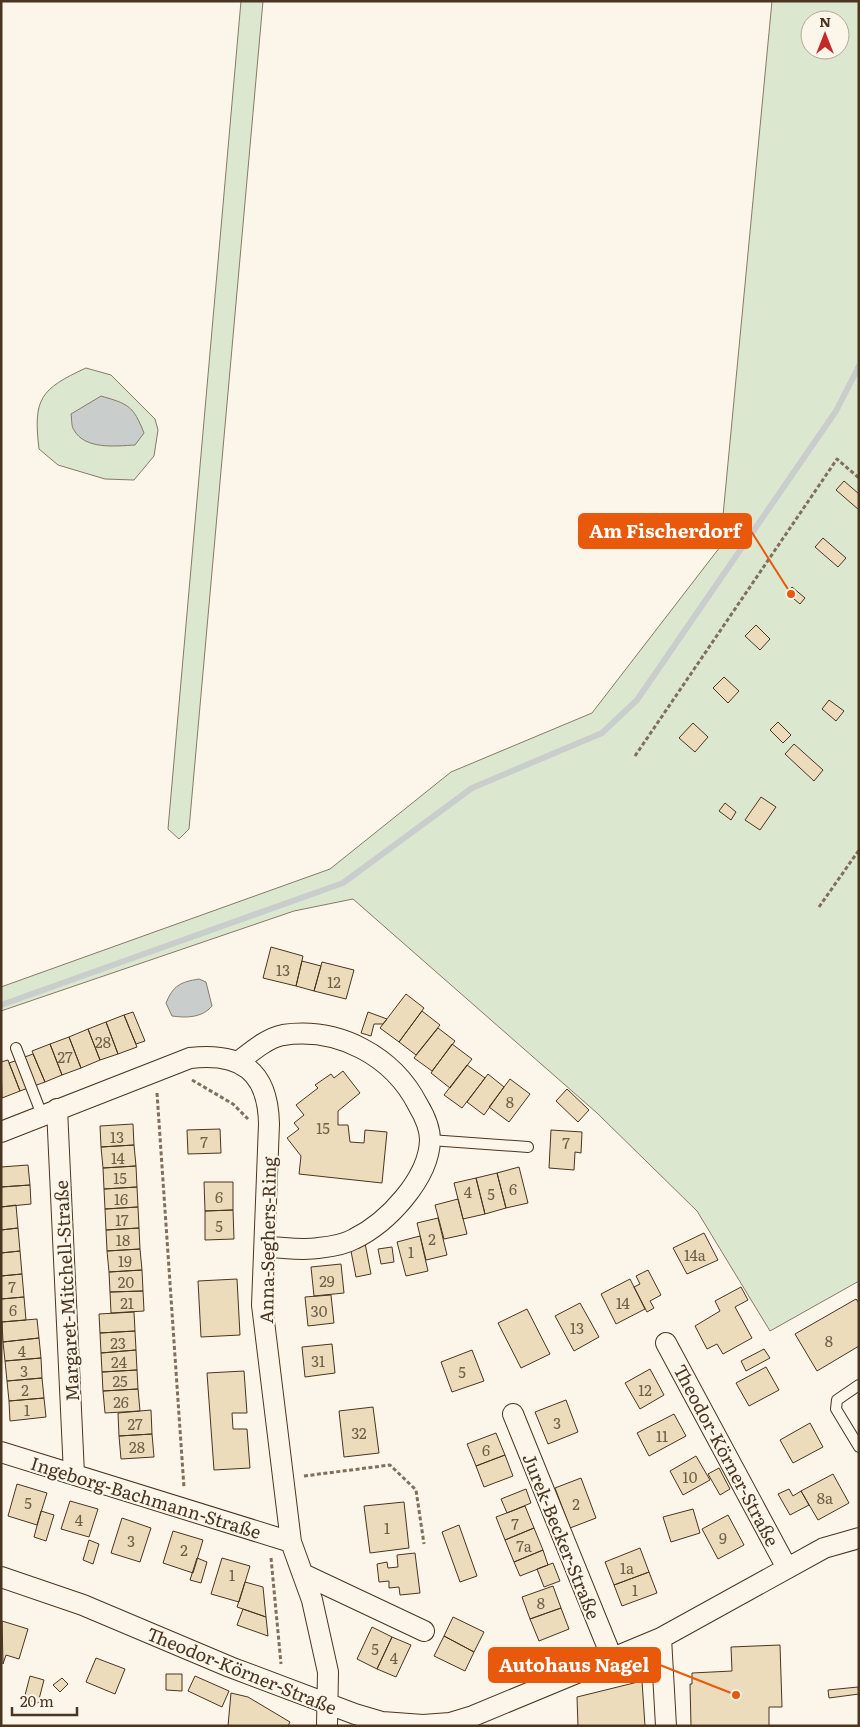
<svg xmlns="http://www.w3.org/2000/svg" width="860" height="1727" viewBox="0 0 860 1727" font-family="Literata,serif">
<rect width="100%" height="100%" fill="#fbf6e9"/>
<!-- green -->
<path fill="#dce7d0" stroke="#887966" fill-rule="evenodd" d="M 241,1 L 263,1 L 189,829 L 179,839 L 168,829 Z
M 772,1 L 859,1 L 859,1281 L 770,1331 L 697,1211 L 597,1113 L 353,899 L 294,911 L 1,1011 L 1,987 L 330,869 L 451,772 L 592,713 L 720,547 ZM 810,20 L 840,20 L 840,50 L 810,50 Z
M 86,368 L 111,375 L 155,419 L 158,430 L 154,456 L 134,480 L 105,479 L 58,465 L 39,449 C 33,399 40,389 86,368 Z"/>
<!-- water -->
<path fill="#c9cecd" stroke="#887966" d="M 101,396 C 128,404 133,405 144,433 L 135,445 C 116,446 85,450 74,430 C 71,426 72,419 71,414 Z
M 199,979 L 206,982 L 212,1006 C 202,1018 186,1018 172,1016 L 166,1003 C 173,986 180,982 199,979 Z"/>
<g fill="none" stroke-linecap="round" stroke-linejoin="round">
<!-- stream -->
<path stroke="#c9cecd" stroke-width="6" d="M 1,1005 L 343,883 L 472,788 L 602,733 L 637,700 L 836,411 L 859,366"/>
</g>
<!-- building -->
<path fill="#ecdcbc" stroke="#4a3520" d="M 844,481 L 859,494 L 859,510 L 836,490 Z
M 823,538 L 846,558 L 838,567 L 815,547 Z
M 792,587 L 805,598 L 800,604 L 787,593 Z
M 756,625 L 770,639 L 760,650 L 745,636 Z
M 724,677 L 739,691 L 728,703 L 713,688 Z
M 829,700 L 844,711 L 836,721 L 822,709 Z
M 778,722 L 791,735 L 783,743 L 770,730 Z
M 693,723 L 708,737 L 695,752 L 679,738 Z
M 794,744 L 823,770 L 814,781 L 785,754 Z
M 761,797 L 776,807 L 760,830 L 745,820 Z
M 725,803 L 736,812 L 731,820 L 719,811 Z
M 271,947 L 303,956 L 296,986 L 263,978 Z
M 302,961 L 321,966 L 314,991 L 296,986 Z
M 322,962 L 354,970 L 346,999 L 314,991 Z
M 406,994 L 424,1008 L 399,1042 L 380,1028 Z
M 422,1011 L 440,1025 L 416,1055 L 399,1042 Z
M 133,1012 L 145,1041 L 136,1044 L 124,1015 Z
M 368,1012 L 387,1019 L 383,1024 L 374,1024 L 371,1036 L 361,1033 Z
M 124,1015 L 137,1047 L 118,1054 L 106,1022 Z
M 106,1022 L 118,1054 L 100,1060 L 88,1029 Z
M 438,1028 L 455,1041 L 432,1071 L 414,1058 Z
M 88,1029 L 100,1060 L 81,1068 L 69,1037 Z
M 69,1037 L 81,1068 L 62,1075 L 50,1044 Z
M 50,1044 L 62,1075 L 45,1082 L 32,1051 Z
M 452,1044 L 472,1059 L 450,1088 L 431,1073 Z
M 33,1054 L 45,1082 L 34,1086 L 22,1058 Z
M 8,1060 L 20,1091 L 2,1098 L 1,1062 Z
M 18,1060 L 28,1088 L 20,1091 L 9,1063 Z
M 467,1065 L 485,1078 L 462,1108 L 444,1095 Z
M 343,1071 L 360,1093 L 338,1111 L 338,1125 L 348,1125 L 350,1142 L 364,1143 L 365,1130 L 387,1132 L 382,1183 L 299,1174 L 301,1156 L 287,1138 L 299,1129 L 294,1123 L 304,1115 L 296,1105 L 318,1088 L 315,1085 L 331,1074 L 334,1078 Z
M 488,1074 L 504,1087 L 484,1115 L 467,1102 Z
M 510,1079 L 530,1094 L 509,1122 L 489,1107 Z
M 567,1089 L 589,1110 L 578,1122 L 556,1101 Z
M 133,1124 L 134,1145 L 101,1147 L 100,1126 Z
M 220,1129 L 221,1153 L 188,1154 L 187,1130 Z
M 551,1130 L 582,1132 L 581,1153 L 575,1152 L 574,1170 L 549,1168 Z
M 134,1145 L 136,1166 L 103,1168 L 101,1147 Z
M 28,1165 L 30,1185 L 1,1187 L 1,1167 Z
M 136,1166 L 137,1187 L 104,1189 L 103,1168 Z
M 519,1167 L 528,1203 L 506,1208 L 497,1173 Z
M 497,1173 L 506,1208 L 485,1214 L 476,1178 Z
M 476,1178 L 485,1214 L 463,1219 L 454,1183 Z
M 204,1182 L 233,1182 L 233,1210 L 205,1211 Z
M 30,1185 L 31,1204 L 1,1207 L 1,1187 Z
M 137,1187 L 138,1207 L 105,1209 L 104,1189 Z
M 458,1199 L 467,1234 L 444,1239 L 435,1205 Z
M 16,1205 L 18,1228 L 1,1230 L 1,1207 Z
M 138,1207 L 139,1228 L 106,1230 L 105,1209 Z
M 233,1210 L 234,1239 L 205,1240 L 205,1211 Z
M 438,1218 L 447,1255 L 426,1260 L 417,1223 Z
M 18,1228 L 20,1251 L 1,1253 L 1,1230 Z
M 139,1228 L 140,1249 L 107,1251 L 106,1230 Z
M 704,1233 L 718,1260 L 687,1274 L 673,1248 Z
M 420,1236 L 428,1271 L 406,1276 L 397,1242 Z
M 365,1243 L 371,1274 L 356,1277 L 350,1246 Z
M 392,1247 L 394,1262 L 381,1264 L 378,1249 Z
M 140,1249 L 142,1270 L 109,1272 L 107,1251 Z
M 20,1251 L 22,1274 L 1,1276 L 1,1253 Z
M 341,1264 L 344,1293 L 314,1296 L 311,1267 Z
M 142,1270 L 143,1291 L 110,1292 L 109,1272 Z
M 648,1270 L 661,1295 L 650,1301 L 654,1308 L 647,1312 L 634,1287 L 640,1284 L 636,1276 Z
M 22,1274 L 24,1297 L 1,1299 L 1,1276 Z
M 237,1279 L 240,1335 L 201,1337 L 198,1281 Z
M 630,1279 L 645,1309 L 616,1324 L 601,1294 Z
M 741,1287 L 748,1300 L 735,1307 L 752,1338 L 723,1354 L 717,1344 L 707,1349 L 695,1326 L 720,1311 L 715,1301 Z
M 143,1291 L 144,1311 L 111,1313 L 110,1292 Z
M 331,1295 L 334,1323 L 308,1326 L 305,1297 Z
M 24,1297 L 26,1320 L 1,1322 L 1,1299 Z
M 856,1299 L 859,1303 L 859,1346 L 817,1371 L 795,1334 Z
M 580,1303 L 599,1337 L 574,1351 L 555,1316 Z
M 527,1309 L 550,1354 L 521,1368 L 498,1323 Z
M 134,1312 L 135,1331 L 100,1333 L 99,1314 Z
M 37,1319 L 39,1338 L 3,1342 L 2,1322 Z
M 135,1331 L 136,1350 L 101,1353 L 100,1333 Z
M 39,1338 L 41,1358 L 5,1361 L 3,1342 Z
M 332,1344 L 335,1373 L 305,1377 L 302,1347 Z
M 764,1349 L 770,1358 L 746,1371 L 741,1361 Z
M 136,1350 L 137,1370 L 102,1372 L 101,1353 Z
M 472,1350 L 484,1381 L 452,1392 L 441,1362 Z
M 41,1358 L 42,1378 L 7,1381 L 5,1361 Z
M 766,1367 L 779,1390 L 749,1406 L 736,1383 Z
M 650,1369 L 664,1395 L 640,1409 L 625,1383 Z
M 137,1370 L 138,1389 L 103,1391 L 102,1372 Z
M 244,1371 L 247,1413 L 232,1413 L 233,1429 L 247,1429 L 250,1468 L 214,1470 L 207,1373 Z
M 42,1378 L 44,1398 L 9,1401 L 7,1381 Z
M 138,1389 L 140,1411 L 105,1413 L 103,1391 Z
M 44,1398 L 46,1417 L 10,1421 L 9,1401 Z
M 566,1400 L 578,1432 L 548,1444 L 535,1412 Z
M 373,1407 L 379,1453 L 344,1457 L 339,1411 Z
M 151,1410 L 152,1434 L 119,1436 L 118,1413 Z
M 674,1414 L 686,1436 L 649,1456 L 637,1433 Z
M 810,1423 L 823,1447 L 793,1463 L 780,1440 Z
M 496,1433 L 505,1455 L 476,1466 L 467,1444 Z
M 152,1434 L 154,1457 L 121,1459 L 119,1436 Z
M 505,1455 L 513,1476 L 484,1487 L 476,1466 Z
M 696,1456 L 710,1480 L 683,1495 L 670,1471 Z
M 719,1468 L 730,1489 L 720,1495 L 708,1474 Z
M 833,1474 L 849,1503 L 818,1520 L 801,1491 Z
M 581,1478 L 596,1518 L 570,1528 L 555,1488 Z
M 17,1484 L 47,1493 L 37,1525 L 8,1516 Z
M 526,1489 L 531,1503 L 507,1513 L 501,1499 Z
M 789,1489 L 793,1496 L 801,1491 L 809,1505 L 790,1515 L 778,1494 Z
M 70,1501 L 98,1509 L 89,1537 L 61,1529 Z
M 404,1502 L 409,1548 L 370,1553 L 364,1506 Z
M 525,1506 L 534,1528 L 505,1540 L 496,1517 Z
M 693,1509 L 700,1533 L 671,1542 L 663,1517 Z
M 41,1511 L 54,1515 L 46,1541 L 34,1537 Z
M 728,1515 L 744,1545 L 718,1559 L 702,1529 Z
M 122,1518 L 151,1528 L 140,1562 L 111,1553 Z
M 459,1525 L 477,1576 L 460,1582 L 442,1532 Z
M 534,1528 L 543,1550 L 514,1562 L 505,1540 Z
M 173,1531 L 203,1540 L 193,1573 L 163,1563 Z
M 89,1540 L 99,1544 L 93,1564 L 83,1560 Z
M 640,1548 L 649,1572 L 614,1585 L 605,1562 Z
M 543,1550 L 548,1565 L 520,1576 L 514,1562 Z
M 415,1553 L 420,1593 L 400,1595 L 399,1587 L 389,1588 L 389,1581 L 379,1582 L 377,1564 L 387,1562 L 388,1568 L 398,1567 L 397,1555 Z
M 197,1558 L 207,1562 L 201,1583 L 190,1580 Z
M 222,1558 L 250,1566 L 239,1602 L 211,1594 Z
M 553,1563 L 560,1581 L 544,1587 L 537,1569 Z
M 649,1572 L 657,1593 L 622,1606 L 614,1585 Z
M 245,1582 L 263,1587 L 266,1617 L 237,1607 Z
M 553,1586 L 561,1608 L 530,1619 L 522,1597 Z
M 561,1608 L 569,1629 L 539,1641 L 530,1619 Z
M 243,1609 L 266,1617 L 268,1636 L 237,1625 Z
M 453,1617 L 484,1632 L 474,1652 L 444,1636 Z
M 2,1621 L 28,1629 L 19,1659 L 6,1655 L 3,1664 Z
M 372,1627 L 392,1637 L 377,1669 L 357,1659 Z
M 444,1636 L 474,1652 L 465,1671 L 434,1656 Z
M 392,1637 L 411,1645 L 396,1677 L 377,1669 Z
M 780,1645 L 782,1707 L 769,1707 L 769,1726 L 691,1726 L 690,1684 L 692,1684 L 692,1673 L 732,1671 L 731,1647 Z
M 96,1658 L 125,1669 L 115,1694 L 86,1682 Z
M 166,1674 L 182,1674 L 182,1691 L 166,1690 Z
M 30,1676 L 44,1680 L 38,1703 L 24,1699 Z
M 195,1676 L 229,1691 L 222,1707 L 188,1691 Z
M 62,1678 L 68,1684 L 60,1692 L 53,1685 Z
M 642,1681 L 645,1726 L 578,1726 L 577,1697 Z
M 858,1687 L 859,1694 L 829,1698 L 828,1690 Z
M 231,1693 L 248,1697 L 290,1722 L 288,1726 L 228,1726 Z"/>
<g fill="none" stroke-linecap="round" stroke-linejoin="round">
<!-- lane casing -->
<g stroke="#4a3520" stroke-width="12">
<path id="lane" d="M 16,1048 L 42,1115
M 430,1140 L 528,1147
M 859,1385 L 837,1400 L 836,1409 L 859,1447"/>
</g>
<!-- street casing -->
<g stroke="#4a3520" stroke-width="22">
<path id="street" d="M 238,1062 C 251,1052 267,1038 283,1035 C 339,1027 393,1056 418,1105 C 424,1115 430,1129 430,1140 C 429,1179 387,1223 354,1239 C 345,1244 329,1247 318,1248 C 301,1251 282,1247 265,1247
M 57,1109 L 74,1474
M 1,1132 L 190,1058 C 241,1052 268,1071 269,1124 L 262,1305 L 291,1542 L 312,1600 L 328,1672 L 327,1726
M 666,1343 L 787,1568
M 513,1414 L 612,1658
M 1,1452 L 291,1542
M 303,1574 L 424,1631
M 1,1577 L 83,1605 L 230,1667 L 355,1714 L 382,1722 L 423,1725 L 450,1723 L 473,1716 L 661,1638 L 824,1548 L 859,1538
M 661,1638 L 666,1726"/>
</g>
<!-- path -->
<path stroke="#7f6f5c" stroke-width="3" stroke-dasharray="4 2.5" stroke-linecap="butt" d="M 635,756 L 837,459 L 859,478
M 819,907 L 859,850
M 192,1080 L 233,1104 L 248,1119
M 157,1093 L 184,1488
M 304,1476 L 390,1465 L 416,1490 L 424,1544
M 271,1558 L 281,1664"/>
<!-- lane -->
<use href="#lane" stroke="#fbf6e9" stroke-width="10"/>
<!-- street -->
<use href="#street" stroke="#fbf6e9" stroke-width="20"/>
</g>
<g text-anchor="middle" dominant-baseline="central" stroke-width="4" stroke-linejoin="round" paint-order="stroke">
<!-- number labels -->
<g font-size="15" fill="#725f47">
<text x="283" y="969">13</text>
<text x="334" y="981">12</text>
<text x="103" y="1041">28</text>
<text x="65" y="1056">27</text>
<text x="510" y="1101">8</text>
<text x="323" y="1127">15</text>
<text x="117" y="1136">13</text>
<text x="204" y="1141">7</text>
<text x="566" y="1142">7</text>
<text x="118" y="1157">14</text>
<text x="120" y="1177">15</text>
<text x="513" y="1188">6</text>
<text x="468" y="1191">4</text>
<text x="491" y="1193">5</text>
<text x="219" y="1196">6</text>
<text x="121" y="1198">16</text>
<text x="122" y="1219">17</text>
<text x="219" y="1225">5</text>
<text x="432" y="1238">2</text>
<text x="123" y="1239">18</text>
<text x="411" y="1251">1</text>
<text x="695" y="1254">14a</text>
<text x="125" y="1260">19</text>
<text x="327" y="1280">29</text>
<text x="126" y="1281">20</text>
<text x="12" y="1286">7</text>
<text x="127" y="1302">21</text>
<text x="623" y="1302">14</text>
<text x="13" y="1309">6</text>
<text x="319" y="1310">30</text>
<text x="577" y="1327">13</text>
<text x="829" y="1340">8</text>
<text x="118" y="1342">23</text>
<text x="22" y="1350">4</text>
<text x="318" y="1360">31</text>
<text x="119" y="1361">24</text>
<text x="24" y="1370">3</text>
<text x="462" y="1371">5</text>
<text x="120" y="1380">25</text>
<text x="25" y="1389">2</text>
<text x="645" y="1389">12</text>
<text x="121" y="1401">26</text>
<text x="27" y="1409">1</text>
<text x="557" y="1422">3</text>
<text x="135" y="1423">27</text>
<text x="359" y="1432">32</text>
<text x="662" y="1435">11</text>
<text x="137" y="1446">28</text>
<text x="486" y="1449">6</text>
<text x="690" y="1476">10</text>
<text x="825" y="1497">8a</text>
<text x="28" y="1502">5</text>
<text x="576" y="1503">2</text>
<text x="79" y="1519">4</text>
<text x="515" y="1523">7</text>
<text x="387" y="1527">1</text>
<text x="723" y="1537">9</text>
<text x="131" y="1540">3</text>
<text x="524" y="1545">7a</text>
<text x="184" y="1549">2</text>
<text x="627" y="1567">1a</text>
<text x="232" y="1574">1</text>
<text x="635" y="1589">1</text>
<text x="541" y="1602">8</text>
<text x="375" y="1648">5</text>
<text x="394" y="1657">4</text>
</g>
<!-- street labels -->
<g font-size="18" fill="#4a3520" stroke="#fbf6e9">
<text transform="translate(267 1240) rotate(-89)">Anna-Seghers-Ring</text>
<text transform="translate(66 1291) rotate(-93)">Margaret-Mitchell-Straße</text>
<text transform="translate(727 1455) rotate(62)">Theodor-Körner-Straße</text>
<text transform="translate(146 1497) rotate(17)">Ingeborg-Bachmann-Straße</text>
<text transform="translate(562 1536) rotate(68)">Jurek-Becker-Straße</text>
<text transform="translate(242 1670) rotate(22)">Theodor-Körner-Straße</text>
</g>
</g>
<!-- callouts -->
<path fill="none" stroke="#e8590c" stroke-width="2" d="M791 594L751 531M736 1695L660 1665"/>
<g fill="#e8590c" stroke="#fbf6e9" stroke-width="2">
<circle cx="791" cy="594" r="5"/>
<circle cx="736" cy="1695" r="5"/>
</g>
<g fill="#e8590c" stroke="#e8590c" stroke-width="2">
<rect x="579" y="514" width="172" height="34" rx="5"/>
<rect x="489" y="1648" width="171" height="34" rx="5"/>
</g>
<g font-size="19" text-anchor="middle" font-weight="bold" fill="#fff">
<text x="665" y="538">Am Fischerdorf</text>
<text x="574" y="1672">Autohaus Nagel</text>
</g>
<!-- border -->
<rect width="860" height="1727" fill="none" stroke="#4a3520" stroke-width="5"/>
<!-- north arrow -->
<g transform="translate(825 35)"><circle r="24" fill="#fbf6e9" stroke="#b4a999"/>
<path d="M0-4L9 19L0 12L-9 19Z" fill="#c62828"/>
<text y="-8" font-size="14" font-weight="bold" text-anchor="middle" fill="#4a3520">N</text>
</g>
<!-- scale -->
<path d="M12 1707v8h65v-8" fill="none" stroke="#4a3520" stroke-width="2.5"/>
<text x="20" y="1707" font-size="15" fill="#4a3520" stroke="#fbf6e9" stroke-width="4" paint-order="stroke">20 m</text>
</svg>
